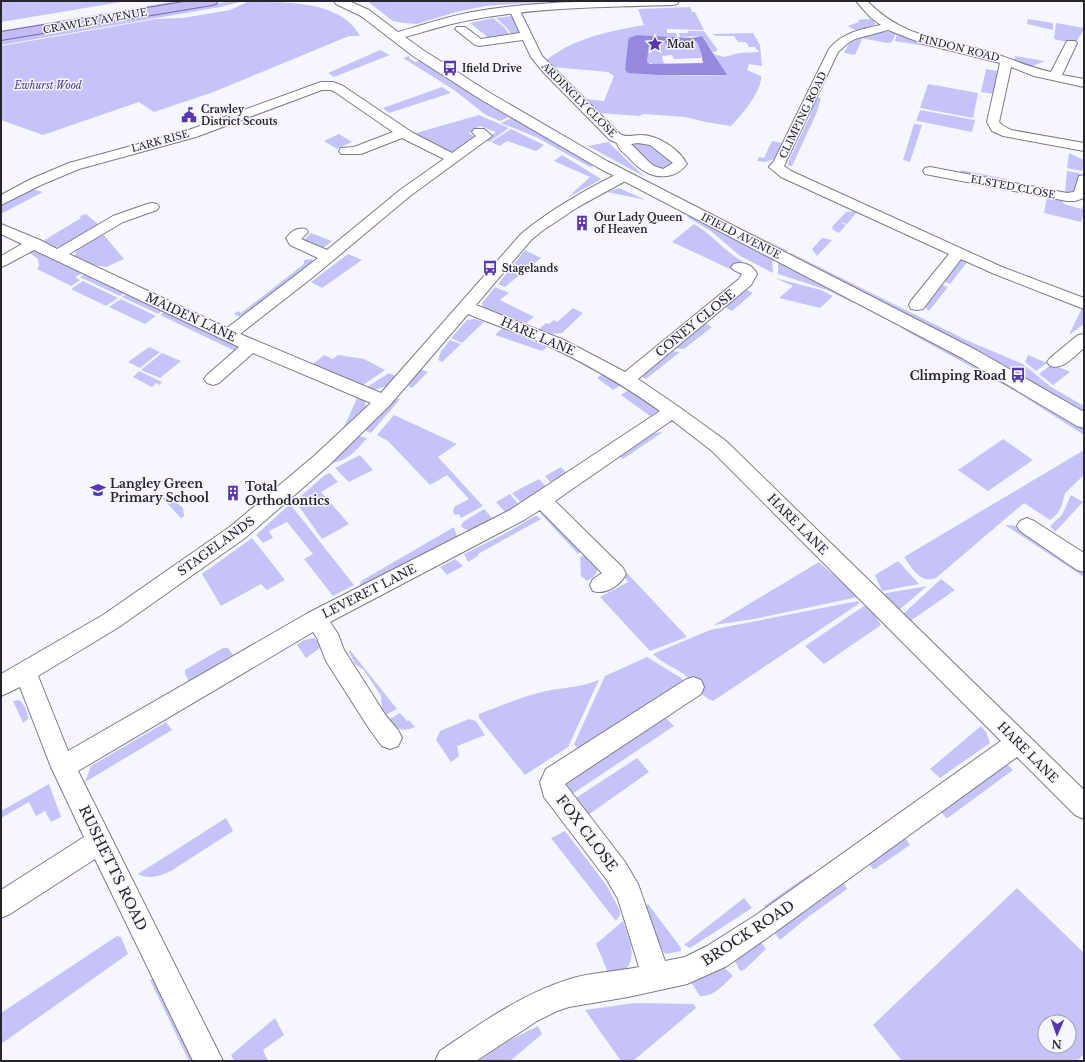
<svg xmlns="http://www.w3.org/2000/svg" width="1085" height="1062" viewBox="0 0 1085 1062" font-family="'Libre Baskerville',serif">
<rect width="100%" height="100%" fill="#f6f6ff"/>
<!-- green -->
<path fill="#c7c3fa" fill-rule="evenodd" d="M 1,1 L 127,1 L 1,22 Z
M 176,1 L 196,1 L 1,34 L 1,31 Z
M 233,1 L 244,1 L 220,7 L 1,45 L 1,40 Z
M 367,1 L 555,1 L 486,6 L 456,12 L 417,24 L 404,23 L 393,21 Z
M 247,2 C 285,2 341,0 360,36 L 349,36 L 211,93 L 154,112 L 139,102 L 43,135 L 1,120 L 1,46 L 156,19 L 183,18 L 230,10 Z
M 690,7 L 692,12 L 695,12 L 704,30 L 667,29 L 667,33 L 676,33 L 677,37 L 637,35 L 628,41 L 625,71 C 633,76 713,76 726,75 L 714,54 L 724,57 L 739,53 L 759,52 L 755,47 L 749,47 L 746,42 L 738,42 L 734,36 L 716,36 L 712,34 L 753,33 L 760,45 L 762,66 L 749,64 L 747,70 L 761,76 C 763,90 741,116 731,126 L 706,122 L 685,117 L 644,114 L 639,116 L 600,113 L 585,99 L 604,101 L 614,76 L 608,72 L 553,67 L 546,60 C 577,37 607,32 644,25 L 638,9 Z
M 511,16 L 519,31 L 518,34 L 513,36 L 506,27 L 496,18 Z
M 493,18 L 504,27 L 511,36 L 491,40 L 470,23 Z
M 866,19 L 873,20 L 876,24 L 870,28 L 857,31 L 848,26 L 859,22 L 858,20 Z
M 1028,19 L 1053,23 L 1053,30 L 1027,24 Z
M 1056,23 L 1084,28 L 1084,29 L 1075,44 L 1054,39 Z
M 688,31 L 704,31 L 717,49 L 716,52 L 713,52 L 702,36 L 680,37 L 679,33 L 687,33 Z
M 883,31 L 896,33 L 892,42 L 888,43 L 860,38 Z
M 897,34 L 938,48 L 895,41 Z
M 858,39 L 862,39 L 855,55 L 844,53 L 849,43 Z
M 652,42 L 684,44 L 685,42 L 697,42 L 701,53 L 701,58 L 674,59 L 672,55 L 662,56 L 664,64 L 655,65 L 647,62 L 649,43 Z
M 380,50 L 390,55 L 334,77 L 328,73 Z
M 409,56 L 410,57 L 409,58 L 415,62 L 421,60 L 511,116 L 500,121 L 486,115 L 454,90 L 403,58 Z
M 1015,56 L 1045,61 L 1030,67 L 1014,61 Z
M 986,69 L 998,71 L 993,94 L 981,92 Z
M 928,84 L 978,93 L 973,118 L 920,108 Z
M 442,87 L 451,93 L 389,113 L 383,108 Z
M 816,97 L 821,98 L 817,112 L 792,166 L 788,166 L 789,160 L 810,116 Z
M 920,110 L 975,120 L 972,132 L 918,121 L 916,121 Z
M 479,115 L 509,128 L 489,142 L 485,140 L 496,132 L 480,126 L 469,133 L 475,137 L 454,152 C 441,150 426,142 416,133 Z
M 513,117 L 597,165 L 590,167 L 538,138 L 501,123 Z
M 914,124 L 922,125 L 910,162 L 903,160 Z
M 511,129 L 544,145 L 536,151 L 507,141 L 500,146 L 491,142 Z
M 339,134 L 352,142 L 337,149 L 324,141 Z
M 772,141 L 782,143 L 774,159 L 765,162 L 757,161 L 759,157 L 764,158 Z
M 608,142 L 645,177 L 588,146 Z
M 635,142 L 651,144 L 650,146 L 675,164 C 653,176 648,162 633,147 Z
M 1069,153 L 1084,160 L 1082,171 L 1067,168 Z
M 562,155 L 601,179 L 600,180 L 567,198 L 590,177 L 554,161 Z
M 961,170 L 1007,179 L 1007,182 L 961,173 Z
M 1067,171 L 1079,173 L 1080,175 L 1075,190 L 1070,193 L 1065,193 Z
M 619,188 L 646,200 L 607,192 Z
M 32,189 L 43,192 L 1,214 L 1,206 Z
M 1047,197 L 1062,200 L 1064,204 L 1082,209 L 1084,203 L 1084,213 L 1081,222 L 1044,213 Z
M 699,208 L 788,251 L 786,253 L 697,209 Z
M 854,211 L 858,211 L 847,224 L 840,222 L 846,225 L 839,233 L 833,230 L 832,227 L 846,212 Z
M 86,214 L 98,224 L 62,246 L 56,247 L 43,241 L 81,218 L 80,216 Z
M 689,215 L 776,259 L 772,262 L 773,273 L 740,256 L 711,231 L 687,217 Z
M 694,224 C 712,234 724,251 742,261 L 732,270 L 672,242 Z
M 311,233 L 332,241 L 322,249 L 303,241 Z
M 103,234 L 124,259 L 106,267 L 94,265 L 75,256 L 76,250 Z
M 822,238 L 832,240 L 817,256 L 812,249 Z
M 33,249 L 85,272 L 75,277 L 80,280 L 71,286 L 37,269 L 39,266 L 38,259 L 27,251 Z
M 525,250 L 541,258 L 505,287 L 498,284 Z
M 791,253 L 966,340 L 1023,364 L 1051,387 L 1084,406 L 1084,414 L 789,255 Z
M 348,254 L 362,260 L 322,288 L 311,282 Z
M 313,259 L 312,263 L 240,317 L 234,314 L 238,311 L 241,313 L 304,264 L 304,260 Z
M 959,260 L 968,261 L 950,284 L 941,280 Z
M 779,261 L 834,288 L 856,304 L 827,290 L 778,274 L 778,262 Z
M 88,272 L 127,292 L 120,296 L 80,277 Z
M 775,278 L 821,290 L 833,296 L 820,308 L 779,298 L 793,286 Z
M 83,281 L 118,298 L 106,306 L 71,289 Z
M 939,283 L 948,287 L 929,311 L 924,306 Z
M 495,287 L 509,293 L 500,300 L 534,317 L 526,323 L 483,308 L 482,303 Z
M 745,289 L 753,293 L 732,311 L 723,306 Z
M 129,292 L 164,309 L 158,314 L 122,297 Z
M 121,299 L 156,316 L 145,324 L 109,307 Z
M 573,308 L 583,313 L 562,333 L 551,334 L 539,329 L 546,323 L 549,324 L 554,320 L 557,322 Z
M 1082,308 L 1084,309 L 1084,324 L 1069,335 Z
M 167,310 L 240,345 L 237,352 L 160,315 Z
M 475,319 L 484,322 L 462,343 L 451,338 L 467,320 Z
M 703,322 L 712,327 L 684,349 L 670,348 Z
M 899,327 L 933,342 L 1084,427 L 1084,435 L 1015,391 Z
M 502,328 L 547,347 L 542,351 L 495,335 Z
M 450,340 L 461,344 L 442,362 L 438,360 L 441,351 Z
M 149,347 L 160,352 L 140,368 L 128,362 Z
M 671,351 L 680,352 L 646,379 L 639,375 Z
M 162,353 L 181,361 L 160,378 L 141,370 Z
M 324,355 L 333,359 L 338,355 L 364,359 L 385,370 L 363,385 L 312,365 Z
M 1028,355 L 1047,363 L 1036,371 L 1025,362 Z
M 1052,364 L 1070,372 L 1053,385 L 1039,374 Z
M 420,369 L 428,372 L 412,388 L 408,386 Z
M 139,371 L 162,382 L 160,385 L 156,383 L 152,387 L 133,377 Z
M 389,373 L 396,376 L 387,386 L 374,390 L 367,387 Z
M 604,373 L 622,384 L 613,390 L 597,378 Z
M 630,389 L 657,408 L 658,411 L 650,416 L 621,395 Z
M 358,396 L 365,401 L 366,408 L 343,429 Z
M 396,398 L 400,399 L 371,433 L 364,430 L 393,400 Z
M 394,415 L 457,444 L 438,457 L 483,506 L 461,518 L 459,514 L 455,515 L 453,512 L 454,507 L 469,499 L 447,475 L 430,485 L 388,441 L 377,435 Z
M 663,432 L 623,459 L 620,457 L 655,433 Z
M 359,436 L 367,438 C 358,449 346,462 331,463 Z
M 1003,439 L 1033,460 L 988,491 L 958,470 Z
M 1084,450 L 1084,475 L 1065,493 L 1062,505 L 1057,514 L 1050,520 L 1024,503 L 936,578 C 920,584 912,568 904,557 Z
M 360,455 L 373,470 L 349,482 L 335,468 Z
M 561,467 L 568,475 L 555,483 L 551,483 L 545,476 Z
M 330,473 L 338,482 L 321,492 L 349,524 L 322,539 L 295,501 L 325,475 Z
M 539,479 L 547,488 L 522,504 L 512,493 Z
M 510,494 L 520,506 L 507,514 L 496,502 Z
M 1071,495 L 1083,502 L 1055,532 L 1050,526 L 1062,515 Z
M 170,497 L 183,508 L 184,516 L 181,518 L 162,498 Z
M 290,504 L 354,585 L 333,596 L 304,559 L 313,554 L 287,522 L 269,531 L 273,538 L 263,543 L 256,535 Z
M 484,509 L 494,520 C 485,525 469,536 461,526 L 463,522 Z
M 544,511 L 584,550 L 578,554 L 540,513 Z
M 535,516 L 538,516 L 541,519 L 478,554 L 478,556 L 468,562 L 464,554 L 504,534 Z
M 1005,525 L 1018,526 L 1084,569 L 1084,577 Z
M 454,527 L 457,536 L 455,538 L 361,588 L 360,585 L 361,581 Z
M 252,538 L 285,580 L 267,590 L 261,584 L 221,606 L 202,574 Z
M 588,553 C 597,565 603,572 587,581 L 581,576 L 580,557 Z
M 455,559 L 463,566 L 447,575 L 440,567 Z
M 898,561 L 919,584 L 882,591 L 875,575 Z
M 819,562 C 832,574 845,584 858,597 L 754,619 L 714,625 Z
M 627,573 L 687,637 L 650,651 L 600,597 L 628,582 L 623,575 Z
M 941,579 L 955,590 L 909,622 L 902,615 Z
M 927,586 L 898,611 L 881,594 Z
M 858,601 L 860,603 L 713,701 C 702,698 696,685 687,677 C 677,668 663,664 653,654 L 710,630 Z
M 864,606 L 871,609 L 881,625 L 824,664 L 805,646 Z
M 314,638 L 319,642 L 320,648 L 306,658 L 297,645 L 304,640 Z
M 223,648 L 228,648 L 233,655 L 189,681 L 185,674 L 185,670 Z
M 350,650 L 397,709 L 384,716 L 382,708 L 381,696 L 364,670 L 355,664 L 349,652 Z
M 647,657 L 681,678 L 685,683 L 581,753 L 574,744 L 605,676 Z
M 599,680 L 568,747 L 525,775 L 479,718 L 479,714 C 503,705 526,695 551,690 C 570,687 581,687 599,680 Z
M 19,700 C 24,703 28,713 28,719 L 23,723 L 13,701 Z
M 400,713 L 407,721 L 409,720 L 415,727 C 402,732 397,730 388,720 Z
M 663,715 L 674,726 L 569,796 L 564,785 L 568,780 Z
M 469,719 L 476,721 L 485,735 L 457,746 L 459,756 L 451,762 L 436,740 L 440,731 Z
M 166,722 L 172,730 L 85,782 L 91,766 Z
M 981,726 L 986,732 L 990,743 L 940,778 L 930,769 Z
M 637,758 L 649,772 L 588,815 L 576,798 Z
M 1006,763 L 1013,770 L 949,817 L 946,818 L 940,810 Z
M 49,784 L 61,817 L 51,822 L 45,811 L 36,816 L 29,802 L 1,818 L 1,811 Z
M 226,818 L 233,831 L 171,871 C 160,876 149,880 138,874 Z
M 565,831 L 607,886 L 620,911 L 620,915 L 616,921 L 551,838 Z
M 904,836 L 910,845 L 875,869 L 873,869 L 867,862 Z
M 810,874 L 813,879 L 768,912 L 764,906 Z
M 842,880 L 847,889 L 808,917 L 780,940 L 772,930 Z
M 1017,888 L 1084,953 L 1084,1054 L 1077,1061 L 902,1061 L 873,1025 ZM 1045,1022 L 1069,1022 L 1069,1046 L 1045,1046 Z
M 744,898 L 752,908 L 690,948 L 684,945 Z
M 648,904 L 681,948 L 681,951 L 666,954 L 660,949 L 644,908 Z
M 623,921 C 628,937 638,955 626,969 L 608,972 L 596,944 Z
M 117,936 L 121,937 L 128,954 L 1,1044 L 1,1013 Z
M 759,939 L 766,949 L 744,970 L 740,971 L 733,957 Z
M 722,965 L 733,976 C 723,985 714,997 700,996 L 690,981 Z
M 157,976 L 198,1061 L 189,1061 L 150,980 Z
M 634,1003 L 694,1004 L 696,1008 L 633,1061 L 621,1061 L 585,1010 Z
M 275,1018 L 284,1035 L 263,1050 L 268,1061 L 234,1061 L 231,1055 Z
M 538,1026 L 542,1034 L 510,1061 L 478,1061 L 512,1039 Z"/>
<!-- water -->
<path fill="#9489df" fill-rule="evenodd" d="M 637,35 L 692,38 L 702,36 L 727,75 L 658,75 L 628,73 L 625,70 L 628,41 L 629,38 ZM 652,42 L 684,44 L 685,42 L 697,42 L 701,53 L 703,63 L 650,64 L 647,62 L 649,44 Z"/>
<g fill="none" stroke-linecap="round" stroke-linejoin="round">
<!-- street casing -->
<g stroke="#7c7c89" stroke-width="2">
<path id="street" d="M 856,1 L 867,1 C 905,40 944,38 993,53 C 1012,59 1031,68 1051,72 L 1067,41 L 1075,41 L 1077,43 L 1062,75 L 1084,79 L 1084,87 L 1034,76 L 1011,67 L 999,122 L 1002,125 L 1011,130 L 1084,143 L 1084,151 L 1003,136 L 992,131 L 987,122 L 1000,63 L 924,44 L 888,30 L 855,39 L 848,43 L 838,52 L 784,166 L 791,171 L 1002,267 L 1084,298 L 1084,309 L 992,273 L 961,259 L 923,309 L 917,310 L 911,309 L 909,305 L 911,301 L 949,254 L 781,177 L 769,167 L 774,161 L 829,49 C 842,33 861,29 881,25 L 871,18 Z
M 514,6 L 519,9 L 542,56 L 620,134 C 627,138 633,135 641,135 C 658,135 679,149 687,164 C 683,169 678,173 672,175 C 653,180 640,170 628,157 C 624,153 618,149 617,143 L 610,140 L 544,73 L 531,57 L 523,40 L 479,46 L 475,45 L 455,29 L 457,27 L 465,27 L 481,39 L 520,33 L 509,9 ZM 638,143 L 650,145 L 673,163 L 663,169 L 654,166 L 648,161 L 631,144 Z
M 321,82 L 333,82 L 343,86 L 413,133 L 452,153 L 476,136 L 472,132 L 474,129 L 484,129 L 492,136 L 410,196 L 313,277 L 240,334 L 381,393 L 521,234 C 551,209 584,191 619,173 L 624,172 L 629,173 L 631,176 L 629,179 L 578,207 L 542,231 L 531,240 L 476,305 L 564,340 L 625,372 L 739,279 L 742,274 L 734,270 L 731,267 L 734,264 C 743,261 753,265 757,274 L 751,285 L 638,379 L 679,407 L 726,441 L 1084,790 L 1084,819 L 1075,815 L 1017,757 L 774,933 L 727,966 L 687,984 L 628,997 L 569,1007 L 557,1011 L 537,1021 L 476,1061 L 435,1061 L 440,1051 C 480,1024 520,995 567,980 C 590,972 615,972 639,967 L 618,899 L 607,880 L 544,797 L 540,782 L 546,769 L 685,680 L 693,677 L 701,680 L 704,687 L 701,694 L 565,784 L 625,862 L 638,884 L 665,961 L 685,957 L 707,946 L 756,915 L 1001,741 L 712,451 L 672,420 L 555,501 L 623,568 L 626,574 C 620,586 605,595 593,591 L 590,585 L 593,579 L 602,573 L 540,510 L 524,520 L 330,622 L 338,634 L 344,650 L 386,716 L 398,730 L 402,738 L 398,746 L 390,749 L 382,746 L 370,730 L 326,661 L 317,638 L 313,632 L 78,771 L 223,1061 L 193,1061 L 95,859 L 10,914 L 1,918 L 1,890 L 84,837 L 51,767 L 20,687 L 1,696 L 1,674 L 103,615 L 231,526 L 314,456 L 371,403 L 253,353 L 219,383 L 213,385 L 207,383 L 204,379 L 207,375 L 239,347 L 34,250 L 6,265 L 1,267 L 1,256 L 22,244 L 1,234 L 1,224 L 40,240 L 57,249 L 113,216 L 147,204 L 152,203 L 157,204 L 159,207 L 157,210 L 123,222 L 69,254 L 227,328 L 318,258 L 290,245 L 286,238 C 291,231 298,227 306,229 L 308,232 L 301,239 L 327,250 L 400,190 L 444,159 L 402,138 L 361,154 L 341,154 L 339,151 L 341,148 L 354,147 L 393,132 L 335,92 L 331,90 L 322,90 L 196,137 L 79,169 L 41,185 L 1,205 L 1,195 L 31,179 L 69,163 L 186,131 ZM 468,314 C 492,324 516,332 540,342 C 582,361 622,384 660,411 L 510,510 L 308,613 L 68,751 L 38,676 L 119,627 L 245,538 L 328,466 L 390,405 Z
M 930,167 L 1067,193 L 1074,192 L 1079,176 L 1084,175 L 1084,198 L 1075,201 L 1067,201 L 925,174 L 923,171 L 925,168 Z
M 1084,334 L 1084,348 C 1074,356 1064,370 1050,366 L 1047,362 L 1050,358 L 1078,335 Z
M 1027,518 L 1034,521 L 1084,553 L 1084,572 L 1077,570 L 1020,531 L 1017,526 L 1020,521 Z"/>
</g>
<!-- secondary casing -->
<g stroke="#7c7c89" stroke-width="2">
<path id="secondary" d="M 334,1 L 349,1 L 369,10 L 398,32 C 422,25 446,17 472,12 C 540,0 609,1 679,1 L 677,4 L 673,5 C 605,7 537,7 470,20 C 448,24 427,31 405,37 L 423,50 L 490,93 L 607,161 L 976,350 L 1084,412 L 1084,428 L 1077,426 L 962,358 L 597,167 L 480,99 L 413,56 L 361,16 L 336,4 Z"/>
</g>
<!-- primary casing -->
<g stroke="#726aaa" stroke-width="2">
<path id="primary" d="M 190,1 L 218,1 L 216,4 L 212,5 L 1,40 L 1,32 Z"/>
</g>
<!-- street -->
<use href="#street" fill="#fff" fill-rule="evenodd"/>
<!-- secondary -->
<use href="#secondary" fill="#fff" fill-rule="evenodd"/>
<!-- primary -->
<use href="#primary" fill="#c3bcf5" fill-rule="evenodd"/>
</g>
<!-- icons -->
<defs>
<g id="sight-bare" transform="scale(1.2)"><path d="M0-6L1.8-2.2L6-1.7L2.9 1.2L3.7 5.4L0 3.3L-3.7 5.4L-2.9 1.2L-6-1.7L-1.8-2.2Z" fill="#5639b1" stroke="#f6f6ff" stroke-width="2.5" paint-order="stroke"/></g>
<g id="bus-bare" transform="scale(1.2)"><path d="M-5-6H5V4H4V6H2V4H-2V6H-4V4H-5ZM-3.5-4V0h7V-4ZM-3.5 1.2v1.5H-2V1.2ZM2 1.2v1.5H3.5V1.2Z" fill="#5639b1" stroke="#f6f6ff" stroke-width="2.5" paint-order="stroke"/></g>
<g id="civic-bare" transform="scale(1.2)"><path d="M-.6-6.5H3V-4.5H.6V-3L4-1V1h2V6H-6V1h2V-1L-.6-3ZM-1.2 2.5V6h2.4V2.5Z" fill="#5639b1" stroke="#f6f6ff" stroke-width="2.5" paint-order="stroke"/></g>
<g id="building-bare" transform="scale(1.2)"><path d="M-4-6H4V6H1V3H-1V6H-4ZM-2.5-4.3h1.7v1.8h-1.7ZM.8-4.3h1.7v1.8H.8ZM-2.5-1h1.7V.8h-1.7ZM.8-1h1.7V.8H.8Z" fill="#5639b1" stroke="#f6f6ff" stroke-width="2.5" paint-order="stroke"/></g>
<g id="school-bare" transform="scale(1.2)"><path d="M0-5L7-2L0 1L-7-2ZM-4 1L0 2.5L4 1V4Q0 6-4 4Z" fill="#5639b1" stroke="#f6f6ff" stroke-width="2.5" paint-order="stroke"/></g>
</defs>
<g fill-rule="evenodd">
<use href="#sight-bare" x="655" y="44"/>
<use href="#bus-bare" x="450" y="68"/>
<use href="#civic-bare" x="189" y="115"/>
<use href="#building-bare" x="582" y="223"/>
<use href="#bus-bare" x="490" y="268"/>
<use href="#bus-bare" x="1018" y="375"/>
<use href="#school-bare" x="98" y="490"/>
<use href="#building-bare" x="233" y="493"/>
</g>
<g text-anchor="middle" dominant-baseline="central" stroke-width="3" stroke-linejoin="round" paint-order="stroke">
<!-- far-street labels -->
<g font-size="10" fill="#26252b" stroke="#f6f6ff">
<text transform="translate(95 21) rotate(-10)">CRAWLEY AVENUE</text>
<text transform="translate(959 48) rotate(14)">FINDON ROAD</text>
<text transform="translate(579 100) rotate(45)">ARDINGLY CLOSE</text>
<text transform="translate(803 115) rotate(-64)">CLIMPING ROAD</text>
<text transform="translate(160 141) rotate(-15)">LARK RISE</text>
<text transform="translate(1013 187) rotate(11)">ELSTED CLOSE</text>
<text transform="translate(741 236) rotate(27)">IFIELD AVENUE</text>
</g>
<!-- far-poi labels -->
<g font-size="10" font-weight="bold" fill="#26252b" stroke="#f6f6ff" text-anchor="start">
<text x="667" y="44">Moat</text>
<text x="462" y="68">Ifield Drive</text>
<text x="201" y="109">Crawley<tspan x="201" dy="12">District Scouts</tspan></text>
<text x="594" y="217">Our Lady Queen<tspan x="594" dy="12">of Heaven</tspan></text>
<text x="502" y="268">Stagelands</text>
</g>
<!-- far-park labels -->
<g font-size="10" font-style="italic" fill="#4c369a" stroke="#f6f6ff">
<text x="48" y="85">Ewhurst Wood</text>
</g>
<!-- street labels -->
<g font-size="12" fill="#26252b" stroke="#f6f6ff">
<text transform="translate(191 317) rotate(25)">MAIDEN LANE</text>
<text transform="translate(695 323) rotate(-39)">CONEY CLOSE</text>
<text transform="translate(538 336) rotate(23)">HARE LANE</text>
<text transform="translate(798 524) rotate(45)">HARE LANE</text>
<text transform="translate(216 546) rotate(-36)">STAGELANDS</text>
<text transform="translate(369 591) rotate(-27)">LEVERET LANE</text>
<text transform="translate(1028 752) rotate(45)">HARE LANE</text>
</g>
<!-- poi labels -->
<g font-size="12" font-weight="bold" fill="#26252b" stroke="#f6f6ff" text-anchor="start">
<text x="1006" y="375" text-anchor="end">Climping Road</text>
<text x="110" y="483">Langley Green<tspan x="110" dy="14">Primary School</tspan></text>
<text x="245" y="486">Total<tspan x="245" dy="14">Orthodontics</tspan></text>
</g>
<!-- near-street labels -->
<g font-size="14" fill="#26252b" stroke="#f6f6ff">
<text transform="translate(587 833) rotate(53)">FOX CLOSE</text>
<text transform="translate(113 868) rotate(64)">RUSHETTS ROAD</text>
<text transform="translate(748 933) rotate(-33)">BROCK ROAD</text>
</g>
</g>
<!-- border -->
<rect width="1085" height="1062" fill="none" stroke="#26252b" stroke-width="4"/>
<!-- north arrow -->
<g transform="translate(1057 1034) rotate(182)"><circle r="19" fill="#f6f6ff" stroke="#a3a2aa"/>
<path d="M0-3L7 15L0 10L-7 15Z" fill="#5639b1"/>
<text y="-6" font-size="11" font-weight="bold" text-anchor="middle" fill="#26252b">N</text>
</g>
</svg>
